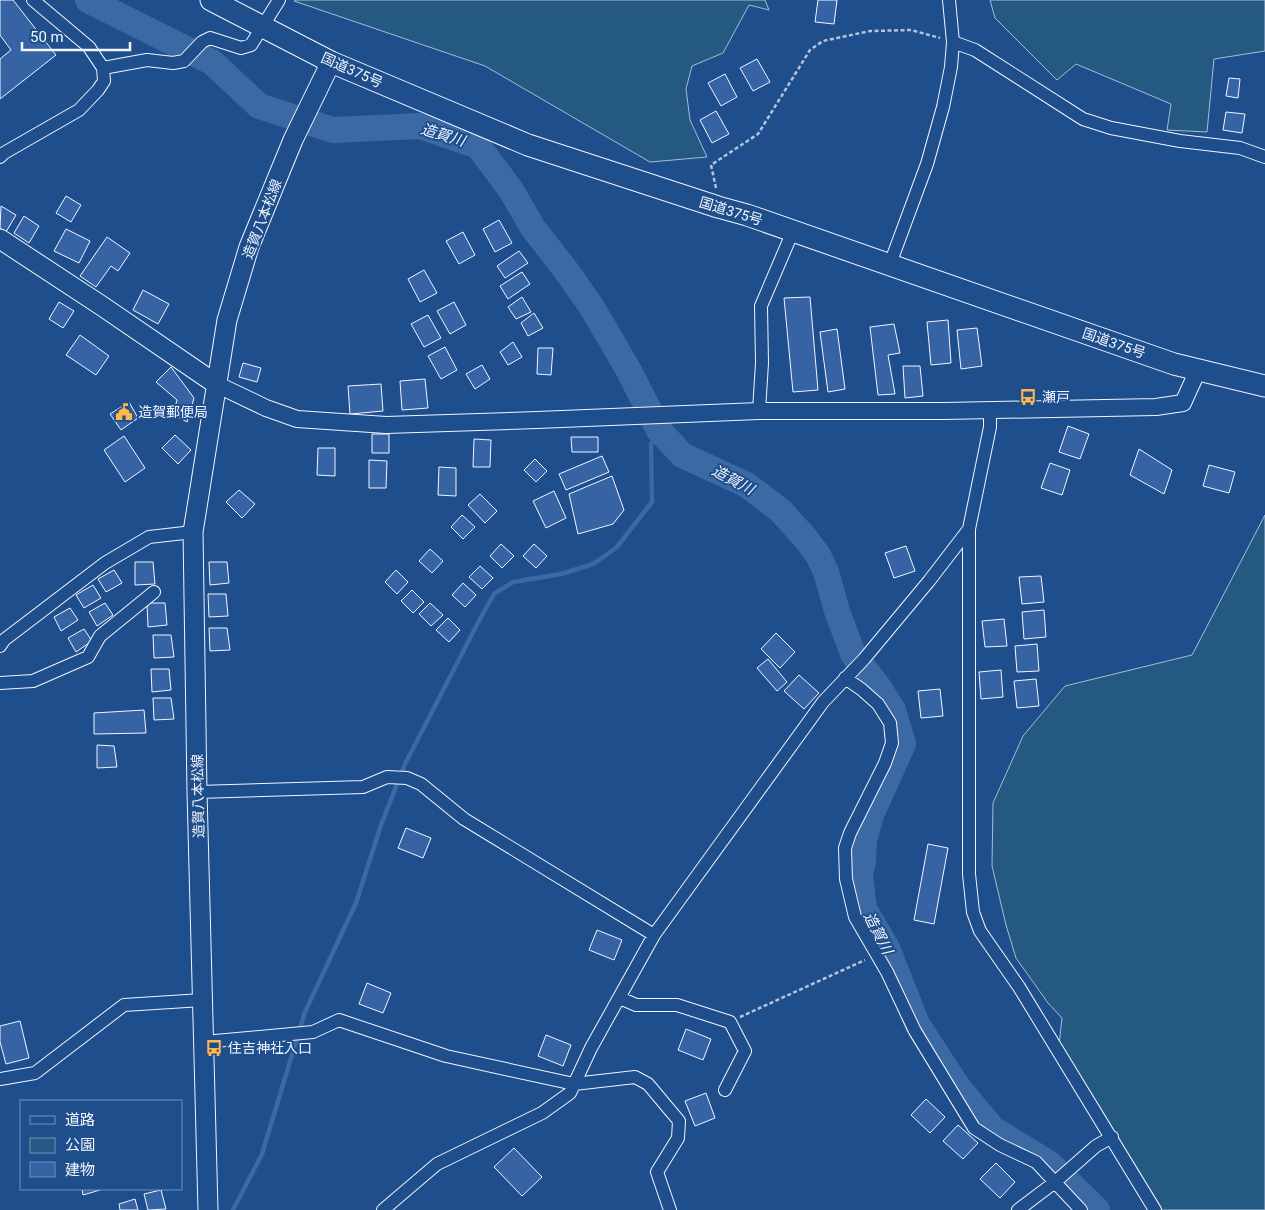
<svg xmlns="http://www.w3.org/2000/svg" width="1265" height="1210" viewBox="0 0 1265 1210" font-family="Roboto,'Noto Sans JP',sans-serif">
<rect width="100%" height="100%" fill="#1f4e8c"/>
<!-- green -->
<path fill="#245a82" stroke="#a8bbd7" d="M 295,0 L 765,0 L 769,10 L 749,5 L 723,53 L 692,66 L 686,89 L 690,120 L 707,157 L 650,162 L 485,66 L 294,1 Z
M 990,0 L 1265,0 L 1265,51 L 1214,59 L 1207,132 L 1167,130 L 1171,104 L 1076,64 L 1057,80 L 995,18 Z
M 1265,515 L 1265,1210 L 1154,1210 L 1058,1055 L 1062,1018 L 1048,1003 L 1016,958 L 1006,925 L 992,866 L 993,803 L 1023,736 L 1065,686 L 1192,655 Z"/>
<g fill="none" stroke-linecap="round" stroke-linejoin="round">
<!-- stream -->
<path stroke="#3b69a3" stroke-width="4.5" d="M 233,1210 L 262,1154 L 305,1012 L 356,903 L 381,825 L 405,764 L 481,617 L 494,594 L 513,582 L 561,574 L 593,564 L 616,548 L 652,502 L 651,444 L 659,430"/>
<!-- river -->
<path stroke="#3b69a3" stroke-width="26" d="M 88,0 L 212,62 L 259,106 L 333,130 L 420,126 L 478,146 L 511,190 L 533,228 L 568,273 L 593,309 L 629,371 L 659,430 L 682,455 L 747,485 L 781,511 L 806,539 L 818,555 L 826,572 L 837,611 L 853,654 L 880,689 L 893,710 L 903,744 L 871,815 L 864,840 L 863,861 L 860,874 L 864,909 L 887,948 L 917,1024 L 958,1087 L 993,1129 L 1050,1164 L 1097,1210"/>
</g>
<!-- building -->
<path fill="#3563a3" stroke="#f2f6ff" d="M 0,0 L 13,0 L 56,55 L 0,99 L 0,59 L 11,50 L 0,35 Z
M 818,0 L 837,0 L 834,24 L 815,22 Z
M 757,59 L 770,82 L 753,91 L 740,68 Z
M 725,74 L 737,97 L 721,106 L 708,83 Z
M 1229,78 L 1240,79 L 1238,98 L 1226,96 Z
M 716,111 L 729,134 L 712,143 L 700,120 Z
M 1226,112 L 1245,114 L 1242,133 L 1223,130 Z
M 66,196 L 81,205 L 71,222 L 56,213 Z
M 1,206 L 16,215 L 6,232 L 0,228 Z
M 24,216 L 39,226 L 29,243 L 14,233 Z
M 499,220 L 512,243 L 495,252 L 483,229 Z
M 66,229 L 90,241 L 79,263 L 54,251 Z
M 463,232 L 475,255 L 459,264 L 446,241 Z
M 107,237 L 130,253 L 118,271 L 111,266 L 96,287 L 80,276 Z
M 519,251 L 528,263 L 505,278 L 497,266 Z
M 424,270 L 437,293 L 420,302 L 408,279 Z
M 522,272 L 530,284 L 508,299 L 500,286 Z
M 143,290 L 169,304 L 158,324 L 133,310 Z
M 522,297 L 531,312 L 516,319 L 508,307 Z
M 810,297 L 818,390 L 793,392 L 784,298 Z
M 59,302 L 74,311 L 63,328 L 49,319 Z
M 454,302 L 466,325 L 450,334 L 437,311 Z
M 534,313 L 543,328 L 528,336 L 521,323 Z
M 428,315 L 441,338 L 424,347 L 411,324 Z
M 948,320 L 951,363 L 931,365 L 927,322 Z
M 894,324 L 900,353 L 888,355 L 895,394 L 878,395 L 870,327 Z
M 977,328 L 982,366 L 961,369 L 957,330 Z
M 837,329 L 845,389 L 828,392 L 820,332 Z
M 80,335 L 109,356 L 96,375 L 66,355 Z
M 513,342 L 522,357 L 508,365 L 500,352 Z
M 445,347 L 457,370 L 441,379 L 428,356 Z
M 538,348 L 553,348 L 551,375 L 537,374 Z
M 243,363 L 261,368 L 257,382 L 239,377 Z
M 482,365 L 490,379 L 475,389 L 466,374 Z
M 903,366 L 920,366 L 923,396 L 905,398 Z
M 171,367 L 194,398 L 187,422 L 173,414 L 177,400 L 156,382 Z
M 425,379 L 428,408 L 402,410 L 400,381 Z
M 381,384 L 383,411 L 350,414 L 348,386 Z
M 129,402 L 138,418 L 121,430 L 110,414 Z
M 1068,426 L 1089,434 L 1080,459 L 1059,452 Z
M 372,434 L 389,434 L 389,453 L 372,453 Z
M 175,435 L 191,450 L 178,464 L 162,448 Z
M 124,436 L 145,468 L 125,482 L 104,450 Z
M 571,437 L 598,437 L 598,452 L 572,452 Z
M 474,439 L 491,440 L 490,467 L 473,467 Z
M 318,448 L 335,448 L 335,476 L 317,475 Z
M 1139,449 L 1172,470 L 1164,494 L 1130,475 Z
M 602,456 L 609,472 L 566,490 L 559,474 Z
M 535,459 L 547,471 L 536,482 L 524,470 Z
M 369,460 L 387,461 L 386,488 L 369,488 Z
M 1050,463 L 1070,470 L 1062,495 L 1041,488 Z
M 1209,465 L 1235,472 L 1229,493 L 1203,486 Z
M 439,467 L 456,468 L 456,496 L 438,495 Z
M 612,476 L 624,510 L 613,524 L 578,534 L 569,494 Z
M 239,490 L 255,504 L 242,518 L 226,502 Z
M 554,491 L 566,518 L 546,528 L 533,501 Z
M 480,494 L 497,511 L 485,523 L 468,505 Z
M 462,515 L 475,527 L 463,539 L 451,527 Z
M 501,544 L 514,556 L 502,568 L 490,556 Z
M 534,544 L 547,556 L 536,568 L 523,556 Z
M 906,546 L 915,571 L 894,578 L 885,553 Z
M 430,549 L 443,561 L 432,573 L 419,561 Z
M 135,562 L 153,562 L 155,584 L 135,585 Z
M 209,562 L 227,562 L 229,583 L 210,585 Z
M 480,566 L 493,578 L 482,589 L 469,577 Z
M 114,570 L 122,583 L 106,592 L 98,579 Z
M 396,570 L 408,582 L 397,594 L 385,582 Z
M 1041,576 L 1044,602 L 1022,604 L 1019,577 Z
M 463,583 L 476,595 L 465,607 L 452,595 Z
M 93,585 L 101,598 L 84,608 L 76,595 Z
M 412,590 L 424,602 L 413,613 L 401,601 Z
M 208,594 L 226,594 L 228,616 L 209,617 Z
M 105,603 L 113,615 L 97,626 L 89,612 Z
M 147,603 L 165,603 L 167,625 L 148,627 Z
M 430,603 L 443,615 L 431,626 L 419,614 Z
M 70,608 L 78,620 L 61,631 L 54,617 Z
M 1044,610 L 1046,637 L 1024,639 L 1022,612 Z
M 448,618 L 460,630 L 449,642 L 436,630 Z
M 1004,619 L 1007,646 L 985,647 L 982,621 Z
M 209,628 L 227,628 L 230,650 L 210,651 Z
M 84,629 L 92,641 L 76,652 L 68,638 Z
M 776,633 L 795,652 L 780,668 L 761,649 Z
M 153,635 L 171,635 L 174,657 L 154,658 Z
M 1037,644 L 1039,671 L 1017,672 L 1015,646 Z
M 768,659 L 787,682 L 777,691 L 757,668 Z
M 151,669 L 169,669 L 171,690 L 152,692 Z
M 1001,670 L 1003,697 L 981,699 L 979,672 Z
M 799,675 L 819,693 L 804,709 L 784,691 Z
M 1036,679 L 1039,706 L 1017,708 L 1014,681 Z
M 940,689 L 943,716 L 921,718 L 918,691 Z
M 153,698 L 171,698 L 174,719 L 154,720 Z
M 144,710 L 146,733 L 94,734 L 94,713 Z
M 97,745 L 114,746 L 117,767 L 97,768 Z
M 406,828 L 431,838 L 423,858 L 398,848 Z
M 928,844 L 948,848 L 934,924 L 914,920 Z
M 597,930 L 622,940 L 614,960 L 589,950 Z
M 367,983 L 391,993 L 383,1013 L 359,1004 Z
M 20,1021 L 29,1058 L 6,1064 L 0,1042 L 0,1026 Z
M 686,1029 L 711,1039 L 703,1060 L 678,1050 Z
M 546,1035 L 571,1045 L 563,1066 L 538,1056 Z
M 706,1093 L 715,1118 L 695,1126 L 685,1101 Z
M 926,1099 L 945,1117 L 930,1133 L 911,1115 Z
M 958,1125 L 978,1143 L 963,1159 L 943,1141 Z
M 514,1148 L 542,1177 L 522,1196 L 494,1167 Z
M 996,1163 L 1015,1182 L 1000,1198 L 980,1179 Z
M 82,1189 L 99,1189 L 100,1190 L 83,1195 Z
M 161,1190 L 166,1209 L 148,1210 L 144,1194 Z
M 135,1199 L 138,1210 L 120,1210 L 119,1204 Z"/>
<g fill="none" stroke-linecap="round" stroke-linejoin="round">
<!-- minor casing -->
<g stroke="#f2f6ff" stroke-width="14">
<path id="minor" d="M 953,42 L 975,50 L 1083,119 L 1111,128 L 1180,141 L 1240,148 L 1265,157
M 103,68 L 147,60 L 173,63 L 184,61 L 202,42 L 210,38 L 241,48 L 251,45 L 279,0
M 0,157 L 4,153 L 79,110 L 98,90 L 104,81 L 103,68 L 89,47 L 33,0
M 890,264 L 927,164 L 943,107 L 951,67 L 953,42 L 949,0
M 990,409 L 990,427 L 969,529 L 969,874 L 973,912 L 980,931 L 1019,987 L 1155,1210
M 759,411 L 762,363 L 761,306 L 793,231
M 0,646 L 4,640 L 105,563 L 149,537 L 193,532
M 845,678 L 861,689 L 878,704 L 890,723 L 892,743 L 885,763 L 850,833 L 845,848 L 846,879 L 855,917 L 887,972 L 915,1031 L 974,1128 L 1000,1145 L 1036,1162 L 1081,1210
M 0,683 L 33,681 L 88,657 L 100,636 L 154,592
M 197,792 L 363,787 L 387,777 L 407,778 L 421,784 L 464,819 L 654,935
M 620,998 L 636,1005 L 677,1005 L 730,1022 L 745,1051 L 725,1090
M 204,1042 L 313,1032 L 339,1020 L 446,1056 L 574,1084 L 635,1077 L 648,1084 L 679,1121 L 678,1138 L 657,1172 L 670,1210
M 0,1079 L 35,1073 L 124,1005 L 202,1000
M 383,1210 L 437,1164 L 542,1113 L 570,1093 L 591,1048 L 654,935 L 823,702 L 864,659 L 929,581 L 969,529
M 1018,1210 L 1055,1182 L 1096,1146 L 1112,1137"/>
</g>
<!-- tertiary casing -->
<g stroke="#f2f6ff" stroke-width="18">
<path id="tertiary" d="M 216,384 L 266,408 L 297,419 L 386,425 L 537,420 L 759,411 L 944,411 L 1156,407 L 1183,403 L 1198,370"/>
</g>
<!-- secondary casing -->
<g stroke="#f2f6ff" stroke-width="21">
<path id="secondary" d="M 0,239 L 102,306 L 216,384
M 208,1210 L 197,792 L 193,532 L 227,320 L 249,247 L 293,140 L 331,62"/>
</g>
<!-- trunk casing -->
<g stroke="#f2f6ff" stroke-width="23">
<path id="trunk" d="M 211,0 L 331,62 L 528,145 L 718,207 L 747,215 L 1174,364 L 1265,386"/>
</g>
<!-- path -->
<path stroke="#b3c4dc" stroke-width="2.5" stroke-dasharray="4 2.5" stroke-linecap="butt" d="M 716,188 L 711,165 L 758,134 L 810,50 L 823,41 L 870,31 L 911,30 L 940,38
M 740,1017 L 865,960"/>
<!-- minor -->
<use href="#minor" stroke="#1f4e8c" stroke-width="12"/>
<!-- tertiary -->
<use href="#tertiary" stroke="#1f4e8c" stroke-width="16"/>
<!-- secondary -->
<use href="#secondary" stroke="#1f4e8c" stroke-width="19"/>
<!-- trunk -->
<use href="#trunk" stroke="#1f4e8c" stroke-width="21"/>
</g>
<!-- icons -->
<defs>
<g id="bus-bare" transform="scale(1.35)"><path d="M-5-6H5V4H4V6H2V4H-2V6H-4V4H-5ZM-3.5-4V0h7V-4ZM-3.5 1.2v1.5H-2V1.2ZM2 1.2v1.5H3.5V1.2Z" fill="#ffb74d" stroke="#1f4e8c" stroke-width="2.5" paint-order="stroke"/></g>
<g id="civic-bare" transform="scale(1.35)"><path d="M-.6-6.5H3V-4.5H.6V-3L4-1V1h2V6H-6V1h2V-1L-.6-3ZM-1.2 2.5V6h2.4V2.5Z" fill="#ffb74d" stroke="#1f4e8c" stroke-width="2.5" paint-order="stroke"/></g>
</defs>
<g fill-rule="evenodd">
<use href="#bus-bare" x="1028" y="397"/>
<use href="#civic-bare" x="124" y="412"/>
<use href="#bus-bare" x="214" y="1048"/>
</g>
<g text-anchor="middle" dominant-baseline="central" stroke-width="4" stroke-linejoin="round" paint-order="stroke">
<!-- street labels -->
<g font-size="14" fill="#f2f6ff" stroke="#1f4e8c">
<text transform="translate(352 70) rotate(24)">国道375号</text>
<text transform="translate(731 211) rotate(17)">国道375号</text>
<text transform="translate(262 219) rotate(-69)">造賀八本松線</text>
<text transform="translate(1114 343) rotate(19)">国道375号</text>
<text transform="translate(198 796) rotate(-91)">造賀八本松線</text>
</g>
<!-- poi labels -->
<g font-size="14" fill="#f2f6ff" stroke="#1f4e8c" text-anchor="start">
<text x="1042" y="397">瀬戸</text>
<text x="138" y="412">造賀郵便局</text>
<text x="228" y="1048">住吉神社入口</text>
</g>
<!-- water labels -->
<g font-size="15" font-style="italic" fill="#f2f6ff" stroke="#1f4e8c">
<text transform="translate(443 135) rotate(17)">造賀川</text>
<text transform="translate(733 480) rotate(28)">造賀川</text>
<text transform="translate(878 933) rotate(63)">造賀川</text>
</g>
</g>
<!-- legend -->
<rect x="20" y="1100" width="162" height="90" fill="#1f4e8c" stroke="#7391ba"/>
<rect x="30" y="1116" width="25" height="8" fill="#1f4e8c" stroke="#7391ba"/>
<text x="65" y="1125" font-size="15" fill="#f2f6ff">道路</text>
<rect x="30" y="1138" width="25" height="15" fill="#245a82" stroke="#7391ba"/>
<text x="65" y="1150" font-size="15" fill="#f2f6ff">公園</text>
<rect x="30" y="1162" width="25" height="15" fill="#3563a3" stroke="#7391ba"/>
<text x="65" y="1175" font-size="15" fill="#f2f6ff">建物</text>
<!-- scale -->
<path d="M22 42v8h108v-8" fill="none" stroke="#f2f6ff" stroke-width="2.5"/>
<text x="30" y="42" font-size="15" fill="#f2f6ff" stroke="#1f4e8c" stroke-width="4" paint-order="stroke">50 m</text>
</svg>
